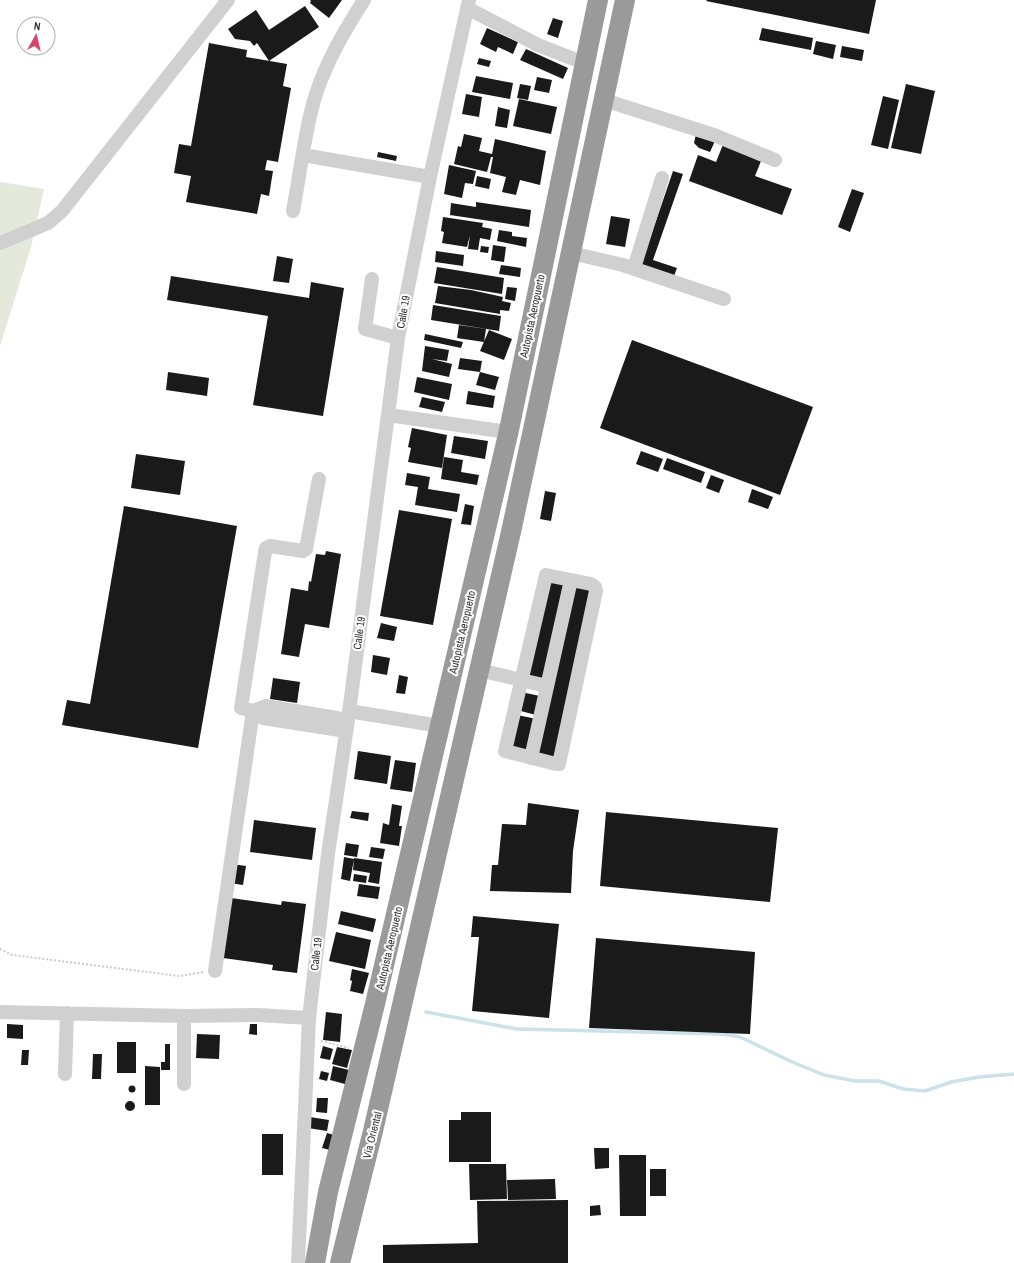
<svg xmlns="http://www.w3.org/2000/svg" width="1014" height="1263" viewBox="0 0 1014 1263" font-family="'Archivo Narrow',sans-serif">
<rect width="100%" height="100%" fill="#fff"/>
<!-- green -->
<path fill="#e5e9dc" d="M 0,182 L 44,189 L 31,247 L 0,346 Z"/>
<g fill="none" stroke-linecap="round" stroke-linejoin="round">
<!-- stream -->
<path stroke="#cae2e8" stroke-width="3.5" d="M 426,1012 L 517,1029 L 722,1034 L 740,1037 L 790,1061 L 824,1075 L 855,1081 L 879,1081 L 903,1089 L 925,1091 L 951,1082 L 979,1077 L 1014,1074"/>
</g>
<!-- building -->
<path fill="#1a1a1a" d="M 310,0 L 342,0 L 329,18 L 310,3 L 311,1 Z
M 707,0 L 876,0 L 869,34 L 706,1 Z
M 305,6 L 319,27 L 269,61 L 257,43 L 254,46 L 250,41 L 235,39 L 228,29 L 256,10 L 269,30 Z
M 553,18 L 563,21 L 558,38 L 547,34 Z
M 487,28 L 518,42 L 513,54 L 498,47 L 496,52 L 480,44 Z
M 762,28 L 813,38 L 811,50 L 759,40 Z
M 816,41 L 836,45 L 833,59 L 813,54 Z
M 209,43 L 247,50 L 246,57 L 287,64 L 283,86 L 291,88 L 278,162 L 267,160 L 265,170 L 273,171 L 269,196 L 261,194 L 257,214 L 186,202 L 191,176 L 174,173 L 179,144 L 191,146 Z
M 842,46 L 864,50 L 862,61 L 840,57 Z
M 526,49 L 568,68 L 563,79 L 520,60 Z
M 479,58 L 491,61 L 489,67 L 477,64 Z
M 476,76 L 513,83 L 510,99 L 472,92 Z
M 537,77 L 552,80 L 549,93 L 534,90 Z
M 520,84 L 531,86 L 528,100 L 517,98 Z
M 906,84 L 935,91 L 921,154 L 891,148 Z
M 466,94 L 482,97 L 479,117 L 462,114 Z
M 883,96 L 899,100 L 888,149 L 871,145 Z
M 519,99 L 557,107 L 551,134 L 513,126 Z
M 498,107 L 510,110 L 507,128 L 495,126 Z
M 464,134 L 482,138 L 479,151 L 492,154 L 495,139 L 546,151 L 540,185 L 520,180 L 516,195 L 502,192 L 506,177 L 490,173 L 493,157 L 491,157 L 487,172 L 454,164 L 458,146 L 461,147 Z
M 696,134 L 715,141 L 710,152 L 699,148 L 694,143 Z
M 724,142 L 763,156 L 755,176 L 792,189 L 782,215 L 689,181 L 698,155 L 716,162 Z
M 378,152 L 397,156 L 396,161 L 377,157 Z
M 449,165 L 476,171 L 473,184 L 465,183 L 462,198 L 444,194 Z
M 673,171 L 683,174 L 653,260 L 677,268 L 674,276 L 641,265 Z
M 477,176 L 491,179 L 489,189 L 475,186 Z
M 852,189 L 864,193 L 850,232 L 838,227 Z
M 476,202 L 531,210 L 529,227 L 450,215 L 451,203 L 476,207 Z
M 611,216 L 630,219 L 625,247 L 606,244 Z
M 443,217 L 483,223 L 482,227 L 492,229 L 490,240 L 480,238 L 478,250 L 468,249 L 470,235 L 467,247 L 442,243 L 444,232 L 441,231 Z
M 499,230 L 512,232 L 512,236 L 527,238 L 526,247 L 497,241 Z
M 493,245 L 506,247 L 504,262 L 491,260 Z
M 481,246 L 489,247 L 488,253 L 480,252 Z
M 436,251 L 464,255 L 463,266 L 435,262 Z
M 277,256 L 293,259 L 289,283 L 273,281 Z
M 501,265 L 521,268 L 520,277 L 499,274 Z
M 437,267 L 504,278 L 502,294 L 434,283 Z
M 171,276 L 309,298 L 311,282 L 344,288 L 323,416 L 253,405 L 268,316 L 167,300 Z
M 438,286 L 471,290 L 503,297 L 502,301 L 511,303 L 509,311 L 500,310 L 500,314 L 435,303 Z
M 507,287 L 517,288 L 515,301 L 505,299 Z
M 433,305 L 501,316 L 499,331 L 431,320 Z
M 459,325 L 486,329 L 484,342 L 457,338 Z
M 489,330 L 512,339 L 504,360 L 480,351 Z
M 425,334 L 463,342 L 461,348 L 424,340 Z
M 632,340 L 813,407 L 780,495 L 600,428 Z
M 425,346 L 449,350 L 447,361 L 432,359 L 452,364 L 449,377 L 422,371 Z
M 460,358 L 482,361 L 480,372 L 499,377 L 495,390 L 476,385 L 480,372 L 458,369 Z
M 168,372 L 209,378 L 207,396 L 166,390 Z
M 417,377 L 452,384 L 449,400 L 414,392 Z
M 468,391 L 495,396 L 493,408 L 466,404 Z
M 422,397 L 445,402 L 442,412 L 419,407 Z
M 412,428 L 447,435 L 442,468 L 408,462 L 411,448 L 408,447 Z
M 454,436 L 488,441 L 485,459 L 451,453 Z
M 641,451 L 663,459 L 658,472 L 636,464 Z
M 136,454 L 185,461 L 180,495 L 131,488 Z
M 444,457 L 463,460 L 461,472 L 479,475 L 477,485 L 441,479 Z
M 667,458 L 705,472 L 701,483 L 663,469 Z
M 407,473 L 430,477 L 428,489 L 460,494 L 457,512 L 415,505 L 418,487 L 405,485 Z
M 711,475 L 724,480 L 719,493 L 706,488 Z
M 752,489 L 773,497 L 768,509 L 748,502 Z
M 545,491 L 556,493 L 551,521 L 540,519 Z
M 465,504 L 474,506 L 471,525 L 461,524 Z
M 124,506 L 237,526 L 198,748 L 62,725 L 67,700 L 90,704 Z
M 399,510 L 452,519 L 433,625 L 380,616 Z
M 326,551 L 341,554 L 329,628 L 305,624 L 299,657 L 281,654 L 291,588 L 308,591 L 309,581 L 311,582 L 316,554 L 325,555 Z
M 548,579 L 568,583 L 547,679 L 527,675 Z
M 573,586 L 592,590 L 555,758 L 535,754 Z
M 381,623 L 397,627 L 394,641 L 377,638 Z
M 373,655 L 390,658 L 387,675 L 371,672 Z
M 399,675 L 408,677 L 405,694 L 396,693 Z
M 273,678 L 300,682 L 297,703 L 270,699 Z
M 521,692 L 540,696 L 536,715 L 517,710 Z
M 517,715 L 537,719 L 529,754 L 509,750 Z
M 358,751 L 391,756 L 387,784 L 354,779 Z
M 395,760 L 416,763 L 412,792 L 390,789 Z
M 528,803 L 579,810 L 573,851 L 571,893 L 490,891 L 492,865 L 498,865 L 502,824 L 526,825 Z
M 392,804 L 402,806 L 399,826 L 402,826 L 399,846 L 380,843 L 383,823 L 389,825 Z
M 352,811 L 369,813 L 368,821 L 350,818 Z
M 606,812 L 778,828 L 770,902 L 600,886 Z
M 254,820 L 316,828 L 312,860 L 250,852 Z
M 346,843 L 359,845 L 357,857 L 344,855 Z
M 371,847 L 385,849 L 383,859 L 369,857 Z
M 344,857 L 354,859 L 350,881 L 341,879 Z
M 354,858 L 382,862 L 379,884 L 368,882 L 370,873 L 353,870 Z
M 232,864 L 246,866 L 243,885 L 229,883 Z
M 354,874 L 367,876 L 366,883 L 353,881 Z
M 359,884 L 380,887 L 378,899 L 357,896 Z
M 231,898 L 281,905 L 282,901 L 306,904 L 297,973 L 272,970 L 273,965 L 223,958 Z
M 341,911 L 376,919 L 373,932 L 338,924 Z
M 473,916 L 559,924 L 549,1018 L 472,1011 L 479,937 L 471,937 Z
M 336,932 L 371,940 L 365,969 L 329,961 Z
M 596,938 L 755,952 L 750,1034 L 589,1028 Z
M 352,969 L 369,973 L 363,994 L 350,991 L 352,981 L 350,980 Z
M 326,1012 L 342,1014 L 340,1042 L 323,1040 Z
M 7,1024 L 23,1025 L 23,1039 L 7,1038 Z
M 250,1024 L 257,1024 L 257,1035 L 249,1034 Z
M 197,1034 L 220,1035 L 219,1059 L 196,1058 Z
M 117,1042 L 136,1042 L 136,1073 L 117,1073 Z
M 165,1044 L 170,1044 L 170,1070 L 161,1070 L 161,1062 L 165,1062 Z
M 323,1046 L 333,1049 L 330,1060 L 320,1058 Z
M 337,1047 L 352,1050 L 347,1068 L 332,1064 Z
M 22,1050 L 29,1050 L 28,1065 L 21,1065 Z
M 93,1054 L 102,1054 L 101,1079 L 92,1079 Z
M 145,1066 L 160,1067 L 160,1105 L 145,1105 Z
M 333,1066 L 349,1070 L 345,1084 L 330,1080 Z
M 321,1071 L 329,1073 L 327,1081 L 319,1079 Z
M128.5 1089a3.5 3.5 0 1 1 7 0a3.5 3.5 0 1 1-7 0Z
M 317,1098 L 328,1098 L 327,1113 L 316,1112 Z
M125 1106a5 5 0 1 1 10 0a5 5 0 1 1-10 0Z
M 461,1112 L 491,1112 L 491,1162 L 449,1162 L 449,1120 L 461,1120 Z
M 310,1117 L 329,1120 L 327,1131 L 308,1128 Z
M 327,1133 L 334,1135 L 330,1150 L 322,1148 Z
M 262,1134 L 283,1134 L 283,1175 L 262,1175 Z
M 594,1148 L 609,1148 L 609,1168 L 595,1169 Z
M 619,1155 L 646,1155 L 646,1216 L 620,1216 Z
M 469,1164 L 506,1164 L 507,1199 L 470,1200 Z
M 650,1169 L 666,1169 L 666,1196 L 650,1196 Z
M 555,1179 L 556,1199 L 508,1200 L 507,1180 Z
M 568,1200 L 568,1263 L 383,1263 L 383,1245 L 478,1243 L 477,1201 Z
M 600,1205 L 601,1215 L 590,1216 L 590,1206 Z"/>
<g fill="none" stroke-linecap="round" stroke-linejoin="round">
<!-- path -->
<path stroke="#cacaca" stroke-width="2" stroke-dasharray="2 2" stroke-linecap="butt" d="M 0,949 L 12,955 L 180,976 L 204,972
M 321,1041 L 349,1048"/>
<!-- minor -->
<path stroke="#d0d0d0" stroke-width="14" d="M 467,8 L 538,45 L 584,63
M 604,100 L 714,135 L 775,160
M 303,155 L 430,177
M 293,211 C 299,179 303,147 310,116 C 319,74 341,36 364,0
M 0,243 L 48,223 L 62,211 L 228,0
M 571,253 L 623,265 L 724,299
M 634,268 L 662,178
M 372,279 L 365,329 L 398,338
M 388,415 L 508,432
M 546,575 L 591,584 L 595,587 L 596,591 L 559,764 L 556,764 L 505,751 Z
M 479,670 L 547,686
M 349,711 L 440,726
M 346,731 L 263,718 L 253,711 L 266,706 L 348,720
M 531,758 L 571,580
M 215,971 L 253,711 L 241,708 L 265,552 L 266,548 L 270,546 L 303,551 L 306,549 L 319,479
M 0,1012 L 184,1016 L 258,1015 L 309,1018
M 184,1016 L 184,1084
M 65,1074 L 67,1013
M 298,1263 L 309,1018 L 328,854 L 348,720 L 398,338 L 430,177 L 469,0"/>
<!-- highway -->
<path stroke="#9a9a9a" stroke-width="20" d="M 315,1263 L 328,1192 L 375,1004 L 509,430 L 598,0
M 340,1263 L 373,1131 L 511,532 L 625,0"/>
</g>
<g text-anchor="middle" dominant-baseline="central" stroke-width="4" stroke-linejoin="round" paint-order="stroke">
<!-- street labels -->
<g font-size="11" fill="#333" stroke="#fff">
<text transform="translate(403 312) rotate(-80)">Calle 19</text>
<text transform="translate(532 316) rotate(-78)">Autopista Aeropuerto</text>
<text transform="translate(462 632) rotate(-77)">Autopista Aeropuerto</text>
<text transform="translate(359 633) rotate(-82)">Calle 19</text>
<text transform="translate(389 948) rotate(-77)">Autopista Aeropuerto</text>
<text transform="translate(316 954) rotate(-83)">Calle 19</text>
<text transform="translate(372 1135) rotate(-76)">Vía Oriental</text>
</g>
</g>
<!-- north arrow -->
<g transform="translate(36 36) rotate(8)"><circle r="19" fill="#ffffff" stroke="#adadad"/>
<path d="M0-3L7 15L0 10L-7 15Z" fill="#db436b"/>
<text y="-6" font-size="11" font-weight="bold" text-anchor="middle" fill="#333333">N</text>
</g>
</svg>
